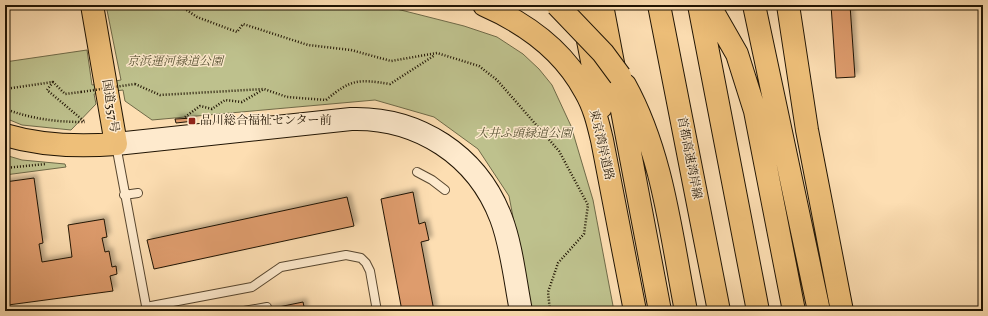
<svg xmlns="http://www.w3.org/2000/svg" width="988" height="316" viewBox="0 0 988 316" font-family="Vollkorn,'Noto Serif JP',serif">
<defs>
<filter id="shadow"><feDropShadow dx="3.5" dy="-3.5" stdDeviation="2" flood-color="#0004"/></filter>
</defs>
<rect width="100%" height="100%" fill="#fddeb2"/>
<filter id="stains"><feTurbulence type="fractalNoise" baseFrequency=".005" numOctaves="4"/><feColorMatrix values="0 0 0 0 .2 0 0 0 0 .09 0 0 0 0 .02 0 0 0 .5 -.17"/></filter>
<radialGradient id="worn" r=".72"><stop offset=".6" stop-color="#630" stop-opacity="0"/><stop offset="1" stop-color="#630" stop-opacity=".3"/></radialGradient>
<!-- green -->
<path fill="#bec18d" stroke="#6f6a48" d="M 106,5 L 381,5 L 464,26 L 497,37 L 523,54 L 539,69 L 552,85 L 571,126 L 593,200 L 614,311 L 531,311 L 509,196 L 478,149 L 434,117 L 375,100 L 152,120 L 125,101 L 123,90 L 94,94 L 96,104 L 71,130 L 22,125 L 5,118 L 5,62 L 87,50 L 92,85 L 121,80 Z
M 5,155 L 22,160 L 65,164 L 66,167 L 5,175 Z"/>
<!-- building -->
<path fill="#de9c6d" stroke="#201403" filter="url(#shadow)" d="M 831,5 L 850,5 L 855,77 L 836,78 Z
M 194,118 L 194,121 L 176,123 L 175,119 Z
M 34,178 L 43,243 L 39,244 L 42,262 L 72,257 L 68,225 L 104,219 L 107,237 L 102,238 L 105,252 L 109,251 L 112,267 L 116,266 L 117,274 L 110,276 L 113,291 L 8,305 L 5,286 L 5,182 Z
M 413,192 L 419,224 L 425,222 L 429,240 L 421,242 L 434,311 L 402,311 L 381,199 Z
M 347,197 L 354,226 L 154,269 L 147,240 Z
M 303,302 L 305,311 L 259,311 Z"/>
<g fill="none" stroke-linecap="round" stroke-linejoin="round">
<!-- lane casing -->
<g stroke="#57462f" stroke-width="10">
<path id="lane" d="M 116,145 L 147,311
M 417,172 L 432,180 L 445,190
M 124,195 L 138,193
M 146,307 L 252,287 L 281,267 L 346,255 L 361,258 L 366,263 L 370,271 L 377,311
M 244,311 L 267,307"/>
</g>
<!-- secondary casing -->
<g stroke="#201403" stroke-width="24">
<path id="secondary" d="M 116,144 L 351,119 C 418,117 477,155 501,218 C 512,247 515,281 521,311"/>
</g>
<!-- highway casing -->
<g stroke="#201403" stroke-width="24">
<path id="highway" d="M 484,5 C 525,23 563,50 585,91 C 594,106 598,123 602,140 L 635,311
M 581,5 L 601,107
M 602,5 L 660,311
M 659,5 L 719,311
M 699,5 L 758,311
M 709,5 L 737,54 L 755,111 L 794,311
M 754,5 L 819,311
M 788,5 L 807,130 L 842,311
M 625,85 C 663,154 671,235 686,311
M 5,135 C 42,146 78,147 116,144 L 92,5"/>
</g>
<!-- path -->
<path stroke="#201403" stroke-width="2.5" stroke-dasharray="1 2" stroke-linecap="butt" d="M 179,5 L 197,17 L 237,32 L 243,24 L 308,45 L 351,50 L 391,61 L 437,53 L 479,66 L 497,80 L 559,151 L 588,205 L 584,234 L 558,263 L 548,292 L 550,311
M 53,82 L 47,90 L 85,122
M 135,84 L 160,95 L 264,89
M 5,89 L 53,82 L 65,94 L 81,92
M 5,109 C 33,119 55,122 85,122
M 185,117 L 200,106 L 212,109 L 225,100 L 242,102 L 264,89 L 287,97 L 326,100 C 351,79 358,79 390,84 L 435,55
M 5,168 L 46,164"/>
<!-- lane -->
<use href="#lane" stroke="#feeacd" stroke-width="8"/>
<!-- secondary -->
<use href="#secondary" stroke="#feeacd" stroke-width="22"/>
<!-- highway -->
<use href="#highway" stroke="#eebf79" stroke-width="22"/>
<!-- highway-bridge casing -->
<g stroke="#201403" stroke-width="24" stroke-linecap="butt">
<path id="highway-bridge" d="M 557,5 L 603,53 L 620,76"/>
</g>
<!-- path-bridge -->
<path stroke="#201403" stroke-width="2.5" stroke-dasharray="1 2" stroke-linecap="butt" d="M 81,92 L 135,84"/>
<!-- highway-bridge -->
<use href="#highway-bridge" stroke="#eebf79" stroke-width="22"/>
</g>
<!-- markers -->
<rect fill="#8f2418" stroke="#feeacd" stroke-width="1.5" x="188" y="117" width="8" height="8" rx="2"/>
<g text-anchor="middle" dominant-baseline="central" stroke-width="3" stroke-linejoin="round" paint-order="stroke">
<!-- park labels -->
<g font-size="12" font-style="italic" fill="#575133" stroke="#feeacd">
<text x="175" y="62">京浜運河緑道公園</text>
<text x="524" y="134">大井ふ頭緑道公園</text>
</g>
<!-- street labels -->
<g font-size="12" fill="#201403" stroke="#feeacd">
<text transform="translate(110 106) rotate(81)">国道357号</text>
<text transform="translate(601 145) rotate(77)">東京湾岸道路</text>
<text transform="translate(689 158) rotate(79)">首都高速湾岸線</text>
</g>
<!-- poi labels -->
<g font-size="12" fill="#201403" stroke="#feeacd" text-anchor="start">
<text x="200" y="121">品川総合福祉センター前</text>
</g>
</g>
<!-- margin -->
<rect width="988" height="316" fill="none" stroke="#fddeb2" stroke-width="20"/>
<rect x="6" y="6" width="976" height="304" fill="none" stroke="#201403" stroke-width="2"/>
<rect x="10" y="10" width="968" height="296" fill="none" stroke="#201403"/>
<rect width="100%" height="100%" filter="url(#stains)"/>
<rect width="100%" height="100%" fill="url(#worn)"/>
</svg>
